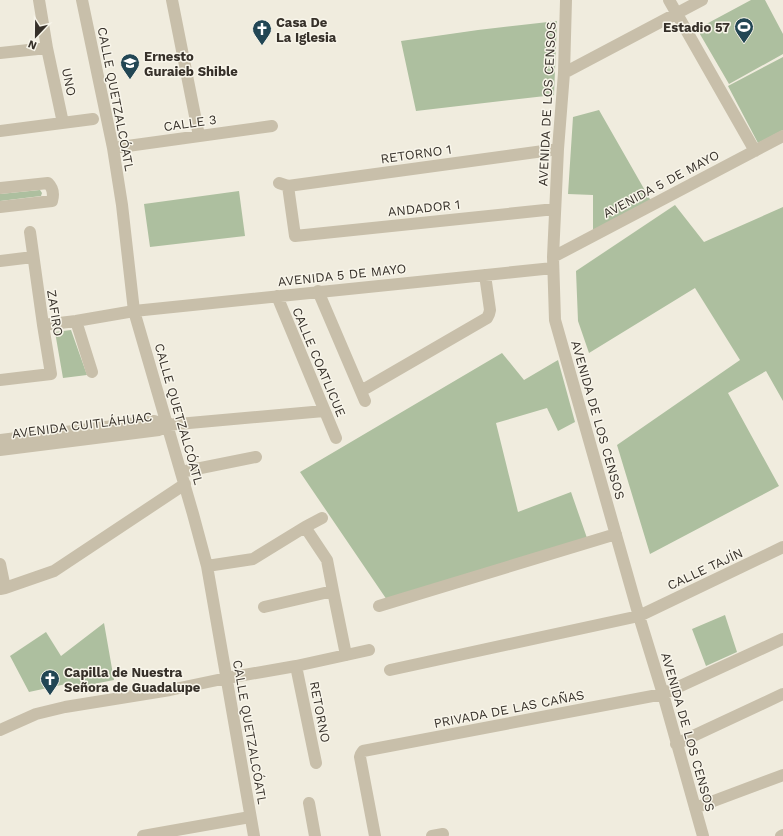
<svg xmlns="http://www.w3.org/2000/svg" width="783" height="836" viewBox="0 0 783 836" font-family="'Work Sans',sans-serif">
<rect width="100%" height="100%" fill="#f0ecde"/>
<!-- green -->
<path fill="#adbf9f" d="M 751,0 L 765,0 L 783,34 L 783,54 L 729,84 L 697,29 Z
M 557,21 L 554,95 L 416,111 L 401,41 L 478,30 Z
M 783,57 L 783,130 L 758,143 L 728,86 Z
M 599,110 L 651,201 L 593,231 L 593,195 L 568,194 L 573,117 Z
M 40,190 L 42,193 L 41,196 L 0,201 L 0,194 Z
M 239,191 L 245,236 L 150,247 L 144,204 Z
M 675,205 L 704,242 L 783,207 L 783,401 L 766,371 L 728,393 L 779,486 L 650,554 L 617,445 L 740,360 L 695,288 L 589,353 L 578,321 L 576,271 Z
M 71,330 L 87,375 L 63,378 L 55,332 Z
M 502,353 L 524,380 L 558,360 L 575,422 L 558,431 L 547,408 L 496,423 L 518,512 L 571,492 L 587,538 L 387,600 L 300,472 Z
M 725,615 L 737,652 L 706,666 L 692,629 Z
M 104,623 L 114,680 L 68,689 L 66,684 L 29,692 L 10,656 L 46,632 L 61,656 Z"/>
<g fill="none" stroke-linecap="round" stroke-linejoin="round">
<!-- minor -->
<path stroke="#c8bfaa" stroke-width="12" d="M 39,0 L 47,48 L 63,123
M 82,0 L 113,148 L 122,205 L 134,311 L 193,514 L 207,566 L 254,836
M 172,0 L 199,136
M 566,0 L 564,73 L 558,149 L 553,257 L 555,320 L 639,616 L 663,694 L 703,836
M 669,0 L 755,151
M 0,53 L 47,48
M 564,73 L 702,0
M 0,131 L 93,119
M 113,148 L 272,126
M 279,183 L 288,186 L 558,149
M 288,186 L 295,236 L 555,209
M 0,188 L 48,183 C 53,188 54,194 52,201 L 0,207
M 553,257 L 783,136
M 0,261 L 33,257
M 318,291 L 365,401
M 277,296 L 336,438
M 76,321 L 92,372
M 43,325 L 76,321 L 134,311 L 553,268
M 0,380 L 51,374 L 43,325 L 30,232
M 361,391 L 487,318 L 489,314 L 490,310 L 485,275
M 0,440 L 154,421 L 167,425 L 324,411
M 0,450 L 159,430 L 167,425
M 181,472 L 256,457
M 305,527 L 322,518
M 0,564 L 5,588
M 207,566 L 253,559 L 305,527 L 327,560 L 333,591
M 0,589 L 5,588 L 54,571 L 185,484
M 379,606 L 616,534
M 264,607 L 333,591 L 346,655
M 296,666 L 316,763
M 390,670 L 639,616 L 783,547
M 0,730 L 36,714 L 65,707 L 170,690 L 227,678 L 296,666 L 369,650
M 676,744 L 783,694
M 309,803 L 315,836
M 695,808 L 783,775
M 143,836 L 250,817
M 375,836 L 360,757 L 361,754 L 363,751 L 663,694 L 783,639
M 432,836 L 443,834
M 781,836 L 783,835"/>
</g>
<!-- icons -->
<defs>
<g id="stadium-pin" transform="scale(1)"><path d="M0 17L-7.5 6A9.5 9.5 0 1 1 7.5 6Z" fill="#224654" stroke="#f8f5ea"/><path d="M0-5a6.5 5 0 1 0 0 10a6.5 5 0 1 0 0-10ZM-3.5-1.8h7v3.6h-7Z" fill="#fff"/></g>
<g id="church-pin" transform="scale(1)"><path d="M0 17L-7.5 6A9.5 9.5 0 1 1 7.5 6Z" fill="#224654" stroke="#f8f5ea"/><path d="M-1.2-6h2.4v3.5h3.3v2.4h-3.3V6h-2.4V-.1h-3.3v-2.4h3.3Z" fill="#fff"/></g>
<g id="school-pin" transform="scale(1)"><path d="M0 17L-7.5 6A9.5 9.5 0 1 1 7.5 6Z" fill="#224654" stroke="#f8f5ea"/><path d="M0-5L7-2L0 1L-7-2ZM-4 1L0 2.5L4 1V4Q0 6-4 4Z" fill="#fff"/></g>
</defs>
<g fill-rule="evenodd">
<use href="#stadium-pin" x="744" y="27"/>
<use href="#church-pin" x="262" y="29"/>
<use href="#school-pin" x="130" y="63"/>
<use href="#church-pin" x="50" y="679"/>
</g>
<g text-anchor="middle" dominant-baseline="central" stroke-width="3" stroke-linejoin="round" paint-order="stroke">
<!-- poi labels -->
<g font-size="13" font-weight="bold" fill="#363029" stroke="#f8f5ea" text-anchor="start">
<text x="276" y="22">Casa De<tspan x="276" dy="15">La Iglesia</tspan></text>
<text x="730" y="27" text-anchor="end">Estadio 57</text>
<text x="144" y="56">Ernesto<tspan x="144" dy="15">Guraieb Shible</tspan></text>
<text x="64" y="672">Capilla de Nuestra<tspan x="64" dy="15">Señora de Guadalupe</tspan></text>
</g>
<!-- street labels -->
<g font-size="13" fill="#363029" stroke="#f8f5ea">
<text transform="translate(69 82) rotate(78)">UNO</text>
<text transform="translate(116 99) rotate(79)">CALLE QUETZALCÓATL</text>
<text transform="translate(547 104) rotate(-87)">AVENIDA DE LOS CENSOS</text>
<text transform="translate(190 123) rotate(-8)">CALLE 3</text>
<text transform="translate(416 154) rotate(-8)">RETORNO 1</text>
<text transform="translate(661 184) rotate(-28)">AVENIDA 5 DE MAYO</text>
<text transform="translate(424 208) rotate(-6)">ANDADOR 1</text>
<text transform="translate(342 275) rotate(-6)">AVENIDA 5 DE MAYO</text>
<text transform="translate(55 313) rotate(81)">ZAFIRO</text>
<text transform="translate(319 362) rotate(67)">CALLE COATLICUE</text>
<text transform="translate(179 414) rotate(74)">CALLE QUETZALCÓATL</text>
<text transform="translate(598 420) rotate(74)">AVENIDA DE LOS CENSOS</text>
<text transform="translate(82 425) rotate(-7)">AVENIDA CUITLÁHUAC</text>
<text transform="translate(705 569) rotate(-25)">CALLE TAJÍN</text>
<text transform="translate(509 709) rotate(-11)">PRIVADA DE LAS CAÑAS</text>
<text transform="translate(320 712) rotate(79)">RETORNO</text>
<text transform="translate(250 732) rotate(80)">CALLE QUETZALCÓATL</text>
<text transform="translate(688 732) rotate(74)">AVENIDA DE LOS CENSOS</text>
</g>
</g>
<!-- north arrow -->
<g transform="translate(36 36) rotate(202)" stroke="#f8f5ea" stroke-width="3" paint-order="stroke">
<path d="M0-3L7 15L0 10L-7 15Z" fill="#363029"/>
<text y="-6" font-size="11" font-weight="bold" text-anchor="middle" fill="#363029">N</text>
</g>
</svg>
